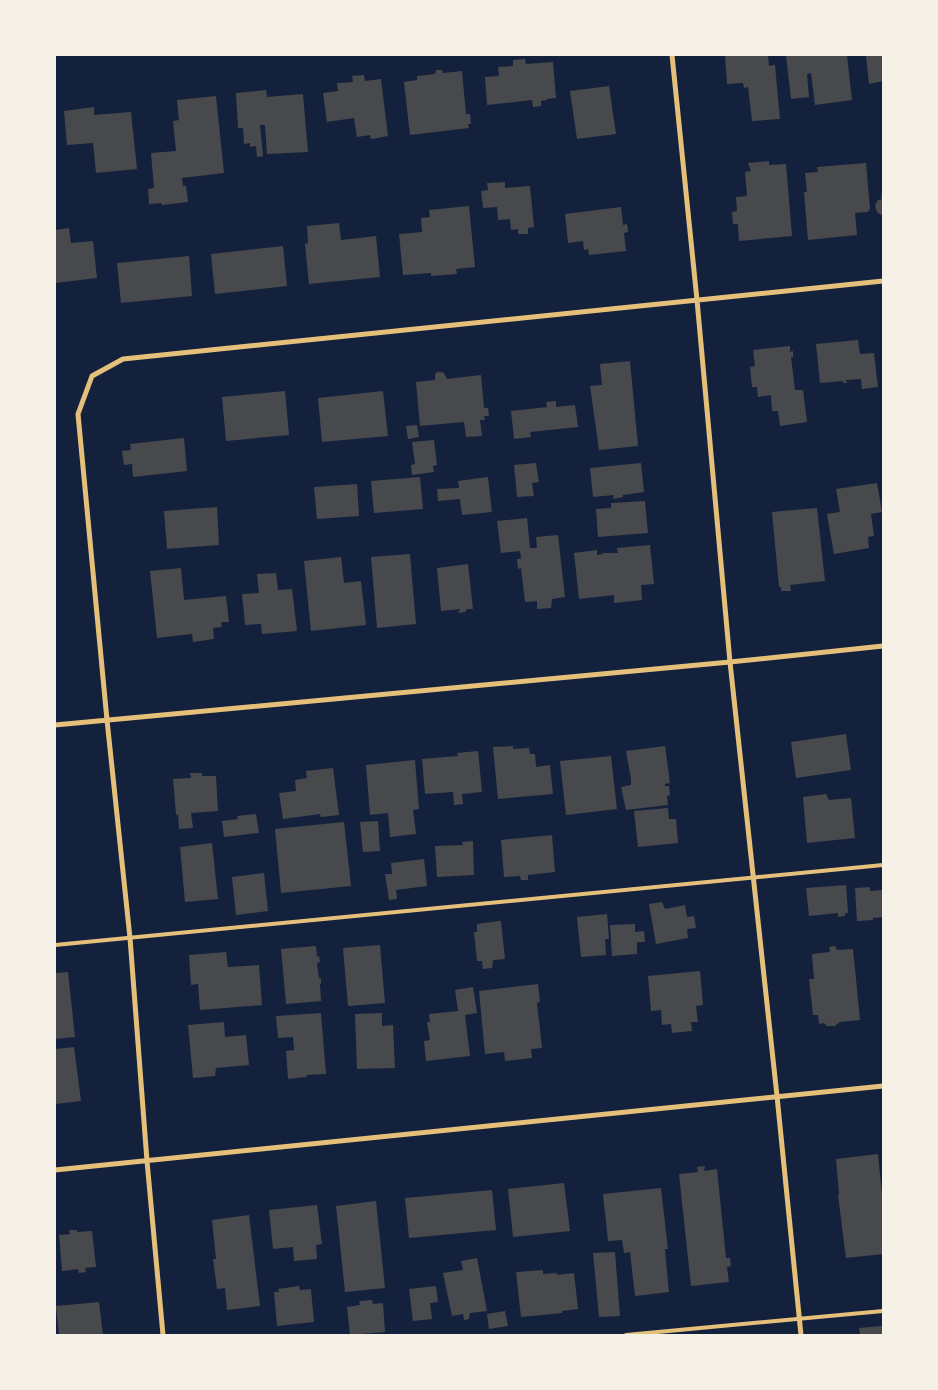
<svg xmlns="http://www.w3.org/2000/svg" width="938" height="1390" viewBox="0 0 938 1390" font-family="'Noto Serif',serif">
<rect width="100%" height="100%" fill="#14213d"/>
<!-- building -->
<path fill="#48494c" d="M 725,55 L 768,55 L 769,66 L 775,65 L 780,119 L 752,121 L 748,87 L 744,88 L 743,83 L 727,84 Z
M 786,55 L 847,55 L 852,100 L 815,105 L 811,73 L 807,74 L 809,97 L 791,99 Z
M 871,55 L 883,55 L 883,81 L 869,84 L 866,56 Z
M 525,59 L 526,64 L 553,62 L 556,98 L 547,99 L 547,100 L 541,101 L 541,106 L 533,107 L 532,100 L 487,105 L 485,77 L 499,76 L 498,67 L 513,66 L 513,60 Z
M 436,70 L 442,70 L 443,73 L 462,71 L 466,114 L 470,114 L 471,124 L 468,124 L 469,128 L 410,135 L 404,82 L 417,80 L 417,76 L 435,74 Z
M 364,75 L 365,81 L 381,79 L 388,136 L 371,139 L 370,135 L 357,137 L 354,118 L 327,122 L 323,93 L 338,91 L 337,83 L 353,82 L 352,76 Z
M 609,86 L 616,134 L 577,139 L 570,91 Z
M 266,90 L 267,97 L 303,94 L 308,152 L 267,154 L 265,125 L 260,125 L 263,156 L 257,157 L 256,146 L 250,147 L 250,143 L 244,144 L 243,128 L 238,128 L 236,93 Z
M 216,96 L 224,173 L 182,178 L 183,186 L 186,186 L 188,202 L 162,205 L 161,203 L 149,204 L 148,189 L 154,188 L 151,153 L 176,151 L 173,121 L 179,120 L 177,100 Z
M 94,107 L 94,115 L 131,112 L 137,169 L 96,173 L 93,143 L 67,145 L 64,111 Z
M 769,161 L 769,165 L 786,164 L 792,236 L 739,241 L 738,224 L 733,224 L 732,212 L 737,211 L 736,197 L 747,196 L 745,172 L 751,171 L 748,163 Z
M 866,163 L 870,208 L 868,212 L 855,213 L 857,235 L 808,240 L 804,192 L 807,192 L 805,173 L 818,172 L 817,167 Z
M 505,182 L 505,188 L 530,186 L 534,227 L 528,228 L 528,234 L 518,234 L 518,229 L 511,230 L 510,219 L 498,220 L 497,207 L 483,208 L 481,191 L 488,190 L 487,183 Z
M 882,192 L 883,192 L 883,214 L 881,215 L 877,212 L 875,205 L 878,200 L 881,200 Z
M 469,206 L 475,267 L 456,269 L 457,274 L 431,276 L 431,273 L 403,275 L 399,234 L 422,232 L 421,218 L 430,217 L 429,210 Z
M 621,207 L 623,225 L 627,224 L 628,232 L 624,233 L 626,251 L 589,255 L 588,249 L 584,250 L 583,241 L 568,243 L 565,214 Z
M 339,223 L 341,240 L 376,236 L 380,277 L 309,284 L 305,244 L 308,243 L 307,226 Z
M 69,228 L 71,243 L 93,241 L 97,278 L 55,283 L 55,230 Z
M 283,246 L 287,286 L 215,294 L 211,254 Z
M 189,256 L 192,296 L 121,303 L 117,263 Z
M 858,340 L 860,354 L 874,353 L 878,387 L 862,389 L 861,379 L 846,380 L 847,383 L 843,383 L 843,381 L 820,383 L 816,344 Z
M 790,346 L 790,352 L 793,351 L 793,357 L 791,357 L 795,390 L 803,390 L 807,422 L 780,426 L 778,411 L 772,411 L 771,395 L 758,397 L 757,387 L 752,387 L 750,367 L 755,366 L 753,350 Z
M 630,361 L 638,446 L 599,450 L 590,386 L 602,385 L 600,364 Z
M 438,372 L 441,372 L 444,373 L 447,379 L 481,375 L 484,408 L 488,408 L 489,416 L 484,416 L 485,420 L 480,420 L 482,436 L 466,437 L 464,422 L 420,426 L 416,382 L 435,380 L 435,374 Z
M 285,391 L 289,435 L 226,441 L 222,397 Z
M 383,391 L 388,436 L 322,442 L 318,398 Z
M 556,401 L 556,407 L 575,405 L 578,427 L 530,432 L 531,437 L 514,439 L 511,411 L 547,407 L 546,402 Z
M 417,425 L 419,437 L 408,439 L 406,426 Z
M 184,438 L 187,471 L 133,477 L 132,464 L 124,465 L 122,451 L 131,450 L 130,444 Z
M 434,440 L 437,465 L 433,466 L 434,472 L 412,475 L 411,465 L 415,464 L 412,442 Z
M 536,463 L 539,482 L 532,483 L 534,496 L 517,497 L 514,465 Z
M 641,463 L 644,492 L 623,495 L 623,497 L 613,499 L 614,495 L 593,497 L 590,468 Z
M 420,477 L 423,509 L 374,513 L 371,481 Z
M 488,477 L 492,512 L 462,515 L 460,499 L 438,501 L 437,489 L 459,488 L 458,481 Z
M 877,483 L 882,512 L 871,514 L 874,536 L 868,537 L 869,548 L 834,554 L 827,514 L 840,512 L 836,489 Z
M 357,484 L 359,516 L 317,519 L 314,487 Z
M 645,501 L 648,533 L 598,537 L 596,509 L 611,508 L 611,503 Z
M 217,507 L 219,545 L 167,549 L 164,511 Z
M 817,508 L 825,581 L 790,585 L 791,591 L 781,591 L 781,587 L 779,587 L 772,512 Z
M 527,518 L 530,548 L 537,548 L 536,537 L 558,535 L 565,597 L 552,599 L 551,608 L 537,609 L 537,601 L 525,602 L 521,568 L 518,569 L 517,559 L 521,559 L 520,551 L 501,553 L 497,521 Z
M 650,545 L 654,584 L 641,585 L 642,600 L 614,603 L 614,595 L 579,599 L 574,553 L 597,550 L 597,555 L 603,554 L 602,553 L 618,553 L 617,548 Z
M 410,554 L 416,624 L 377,628 L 371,557 Z
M 341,557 L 344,583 L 361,581 L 366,625 L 311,631 L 304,561 Z
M 468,564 L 473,609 L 467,609 L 465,612 L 458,613 L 460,609 L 441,611 L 437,568 Z
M 181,568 L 184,600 L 226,596 L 229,622 L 221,622 L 222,627 L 213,628 L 214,639 L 193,642 L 192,634 L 157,638 L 150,571 Z
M 276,573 L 278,590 L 292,589 L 297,631 L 262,634 L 261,624 L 245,625 L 242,594 L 259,593 L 257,574 Z
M 846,734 L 851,770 L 796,778 L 791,742 Z
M 513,746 L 513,749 L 529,748 L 530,754 L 535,754 L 536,767 L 550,765 L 553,794 L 498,799 L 493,747 Z
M 665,746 L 670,783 L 665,784 L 665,786 L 669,786 L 670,795 L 667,796 L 668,805 L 626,810 L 621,787 L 631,785 L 631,779 L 626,751 Z
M 478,751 L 482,792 L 462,794 L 463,804 L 454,805 L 453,792 L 425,794 L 422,759 L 458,756 L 457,753 Z
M 611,756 L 617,809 L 566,815 L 560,761 Z
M 415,760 L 419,809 L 413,810 L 416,834 L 390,837 L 388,813 L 370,815 L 366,765 Z
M 333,768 L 339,815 L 321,817 L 320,814 L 283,819 L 279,793 L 296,791 L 295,780 L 307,778 L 306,771 Z
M 190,773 L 202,773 L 202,776 L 216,776 L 218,811 L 191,813 L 193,828 L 179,829 L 178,814 L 176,815 L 173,779 L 191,778 Z
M 826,794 L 829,800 L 851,798 L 855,838 L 807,843 L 803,797 Z
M 668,808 L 669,819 L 676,819 L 678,843 L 638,847 L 634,811 Z
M 256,814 L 259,833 L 224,837 L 222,821 L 238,819 L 237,816 Z
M 378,821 L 380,851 L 363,852 L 360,822 Z
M 344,822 L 351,886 L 281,893 L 275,829 Z
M 552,835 L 555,872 L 528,875 L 528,880 L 521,880 L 520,876 L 504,877 L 501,840 Z
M 473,841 L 474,875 L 437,877 L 435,846 L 463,845 L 462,842 Z
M 212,843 L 218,899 L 185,902 L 180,847 Z
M 424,859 L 427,886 L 396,890 L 397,899 L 389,900 L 385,874 L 392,874 L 391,863 Z
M 264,873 L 268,911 L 236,915 L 232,877 Z
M 846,885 L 848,913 L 845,913 L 845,916 L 838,917 L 838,913 L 809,916 L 806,888 Z
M 870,887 L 870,891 L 883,890 L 883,917 L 873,918 L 873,920 L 857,921 L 855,888 Z
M 662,902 L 665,909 L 685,905 L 687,917 L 694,916 L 696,928 L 687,929 L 688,938 L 656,944 L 649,904 Z
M 607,914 L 609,939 L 605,939 L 606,955 L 581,957 L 577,917 Z
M 499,921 L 501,921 L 505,959 L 493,960 L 492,968 L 483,969 L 482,961 L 477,961 L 474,932 L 477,932 L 477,924 Z
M 635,924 L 635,932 L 644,931 L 645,942 L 637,942 L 637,954 L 612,956 L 610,925 Z
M 380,945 L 385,1003 L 348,1006 L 343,948 Z
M 316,946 L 317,957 L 319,956 L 320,962 L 317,963 L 319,978 L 321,978 L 321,984 L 320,984 L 321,1001 L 286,1004 L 281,949 Z
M 835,946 L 837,950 L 853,949 L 860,1020 L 840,1022 L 835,1026 L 827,1026 L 824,1023 L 819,1024 L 818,1015 L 813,1015 L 809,979 L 814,979 L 812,954 L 830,952 L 829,947 Z
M 226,952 L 228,967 L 259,965 L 262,1005 L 200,1010 L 198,984 L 191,985 L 189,955 Z
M 700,971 L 703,1005 L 696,1006 L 698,1022 L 691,1022 L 692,1031 L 672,1033 L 671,1024 L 662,1025 L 661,1010 L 651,1011 L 648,976 Z
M 68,972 L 75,1037 L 55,1039 L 55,973 Z
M 538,984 L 540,1002 L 537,1003 L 542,1048 L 531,1049 L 532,1058 L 505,1061 L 504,1052 L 485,1054 L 479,991 Z
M 473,987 L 477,1013 L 465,1015 L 470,1056 L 426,1061 L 424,1041 L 430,1040 L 427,1022 L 430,1022 L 429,1014 L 458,1011 L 455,990 Z
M 321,1013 L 326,1074 L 307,1075 L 306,1077 L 288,1079 L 286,1051 L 294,1050 L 293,1037 L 278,1038 L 276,1016 Z
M 382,1013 L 382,1026 L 393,1025 L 395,1068 L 357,1069 L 355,1014 Z
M 224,1022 L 225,1037 L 246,1035 L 249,1065 L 216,1068 L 215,1076 L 193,1078 L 188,1025 Z
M 74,1047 L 81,1101 L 55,1104 L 55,1049 Z
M 878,1154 L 883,1205 L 883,1254 L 846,1258 L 838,1195 L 839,1194 L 836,1159 Z
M 705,1166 L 704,1171 L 717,1169 L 726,1258 L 730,1258 L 731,1266 L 727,1267 L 729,1282 L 691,1286 L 679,1174 L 698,1172 L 697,1167 Z
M 564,1183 L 570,1231 L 513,1237 L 508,1189 Z
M 661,1188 L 668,1249 L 665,1249 L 669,1292 L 635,1296 L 630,1252 L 624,1253 L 622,1240 L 608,1241 L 603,1194 Z
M 492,1190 L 496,1230 L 409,1238 L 405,1198 Z
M 376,1201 L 385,1288 L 345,1292 L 336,1206 Z
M 317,1205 L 322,1244 L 316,1245 L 317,1259 L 294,1261 L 293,1247 L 273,1249 L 269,1210 Z
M 249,1215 L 260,1306 L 227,1310 L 225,1288 L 217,1289 L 213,1259 L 216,1259 L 212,1220 Z
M 69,1230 L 77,1230 L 77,1232 L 92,1231 L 96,1267 L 85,1268 L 86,1272 L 79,1273 L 78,1269 L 62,1271 L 59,1235 L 70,1234 Z
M 615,1252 L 620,1316 L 599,1317 L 593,1253 Z
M 477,1258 L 487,1311 L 470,1313 L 469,1319 L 464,1320 L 463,1314 L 452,1316 L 443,1273 L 463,1270 L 461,1261 Z
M 543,1270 L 543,1274 L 557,1273 L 557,1275 L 574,1273 L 578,1309 L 562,1311 L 562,1313 L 521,1317 L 516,1272 Z
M 299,1286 L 300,1290 L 311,1289 L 314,1322 L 277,1326 L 274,1292 L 279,1292 L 278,1289 Z
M 436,1286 L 438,1302 L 430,1303 L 432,1319 L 413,1321 L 409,1289 Z
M 372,1300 L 373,1304 L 383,1303 L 385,1332 L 350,1335 L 347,1307 L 360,1305 L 359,1301 Z
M 99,1302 L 103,1335 L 59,1335 L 56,1306 Z
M 505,1311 L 508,1326 L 489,1329 L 487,1314 Z
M 883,1326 L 883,1335 L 860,1335 L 859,1328 Z"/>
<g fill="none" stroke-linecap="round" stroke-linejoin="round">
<!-- service -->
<path stroke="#e5c07b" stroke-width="4" d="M 55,945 L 883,865
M 626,1335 L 883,1311"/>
<!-- minor -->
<path stroke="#e5c07b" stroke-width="5" d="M 672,55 L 697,300 L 730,662 L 777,1096 L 801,1335
M 55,725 L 730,662 L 883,646
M 55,1170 L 883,1086
M 163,1335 L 147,1161 L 130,938 L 107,720 L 78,414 L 92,376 L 123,359 L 883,281"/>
</g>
<!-- border -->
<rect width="938" height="1390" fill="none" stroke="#f6f1e7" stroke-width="112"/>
</svg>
